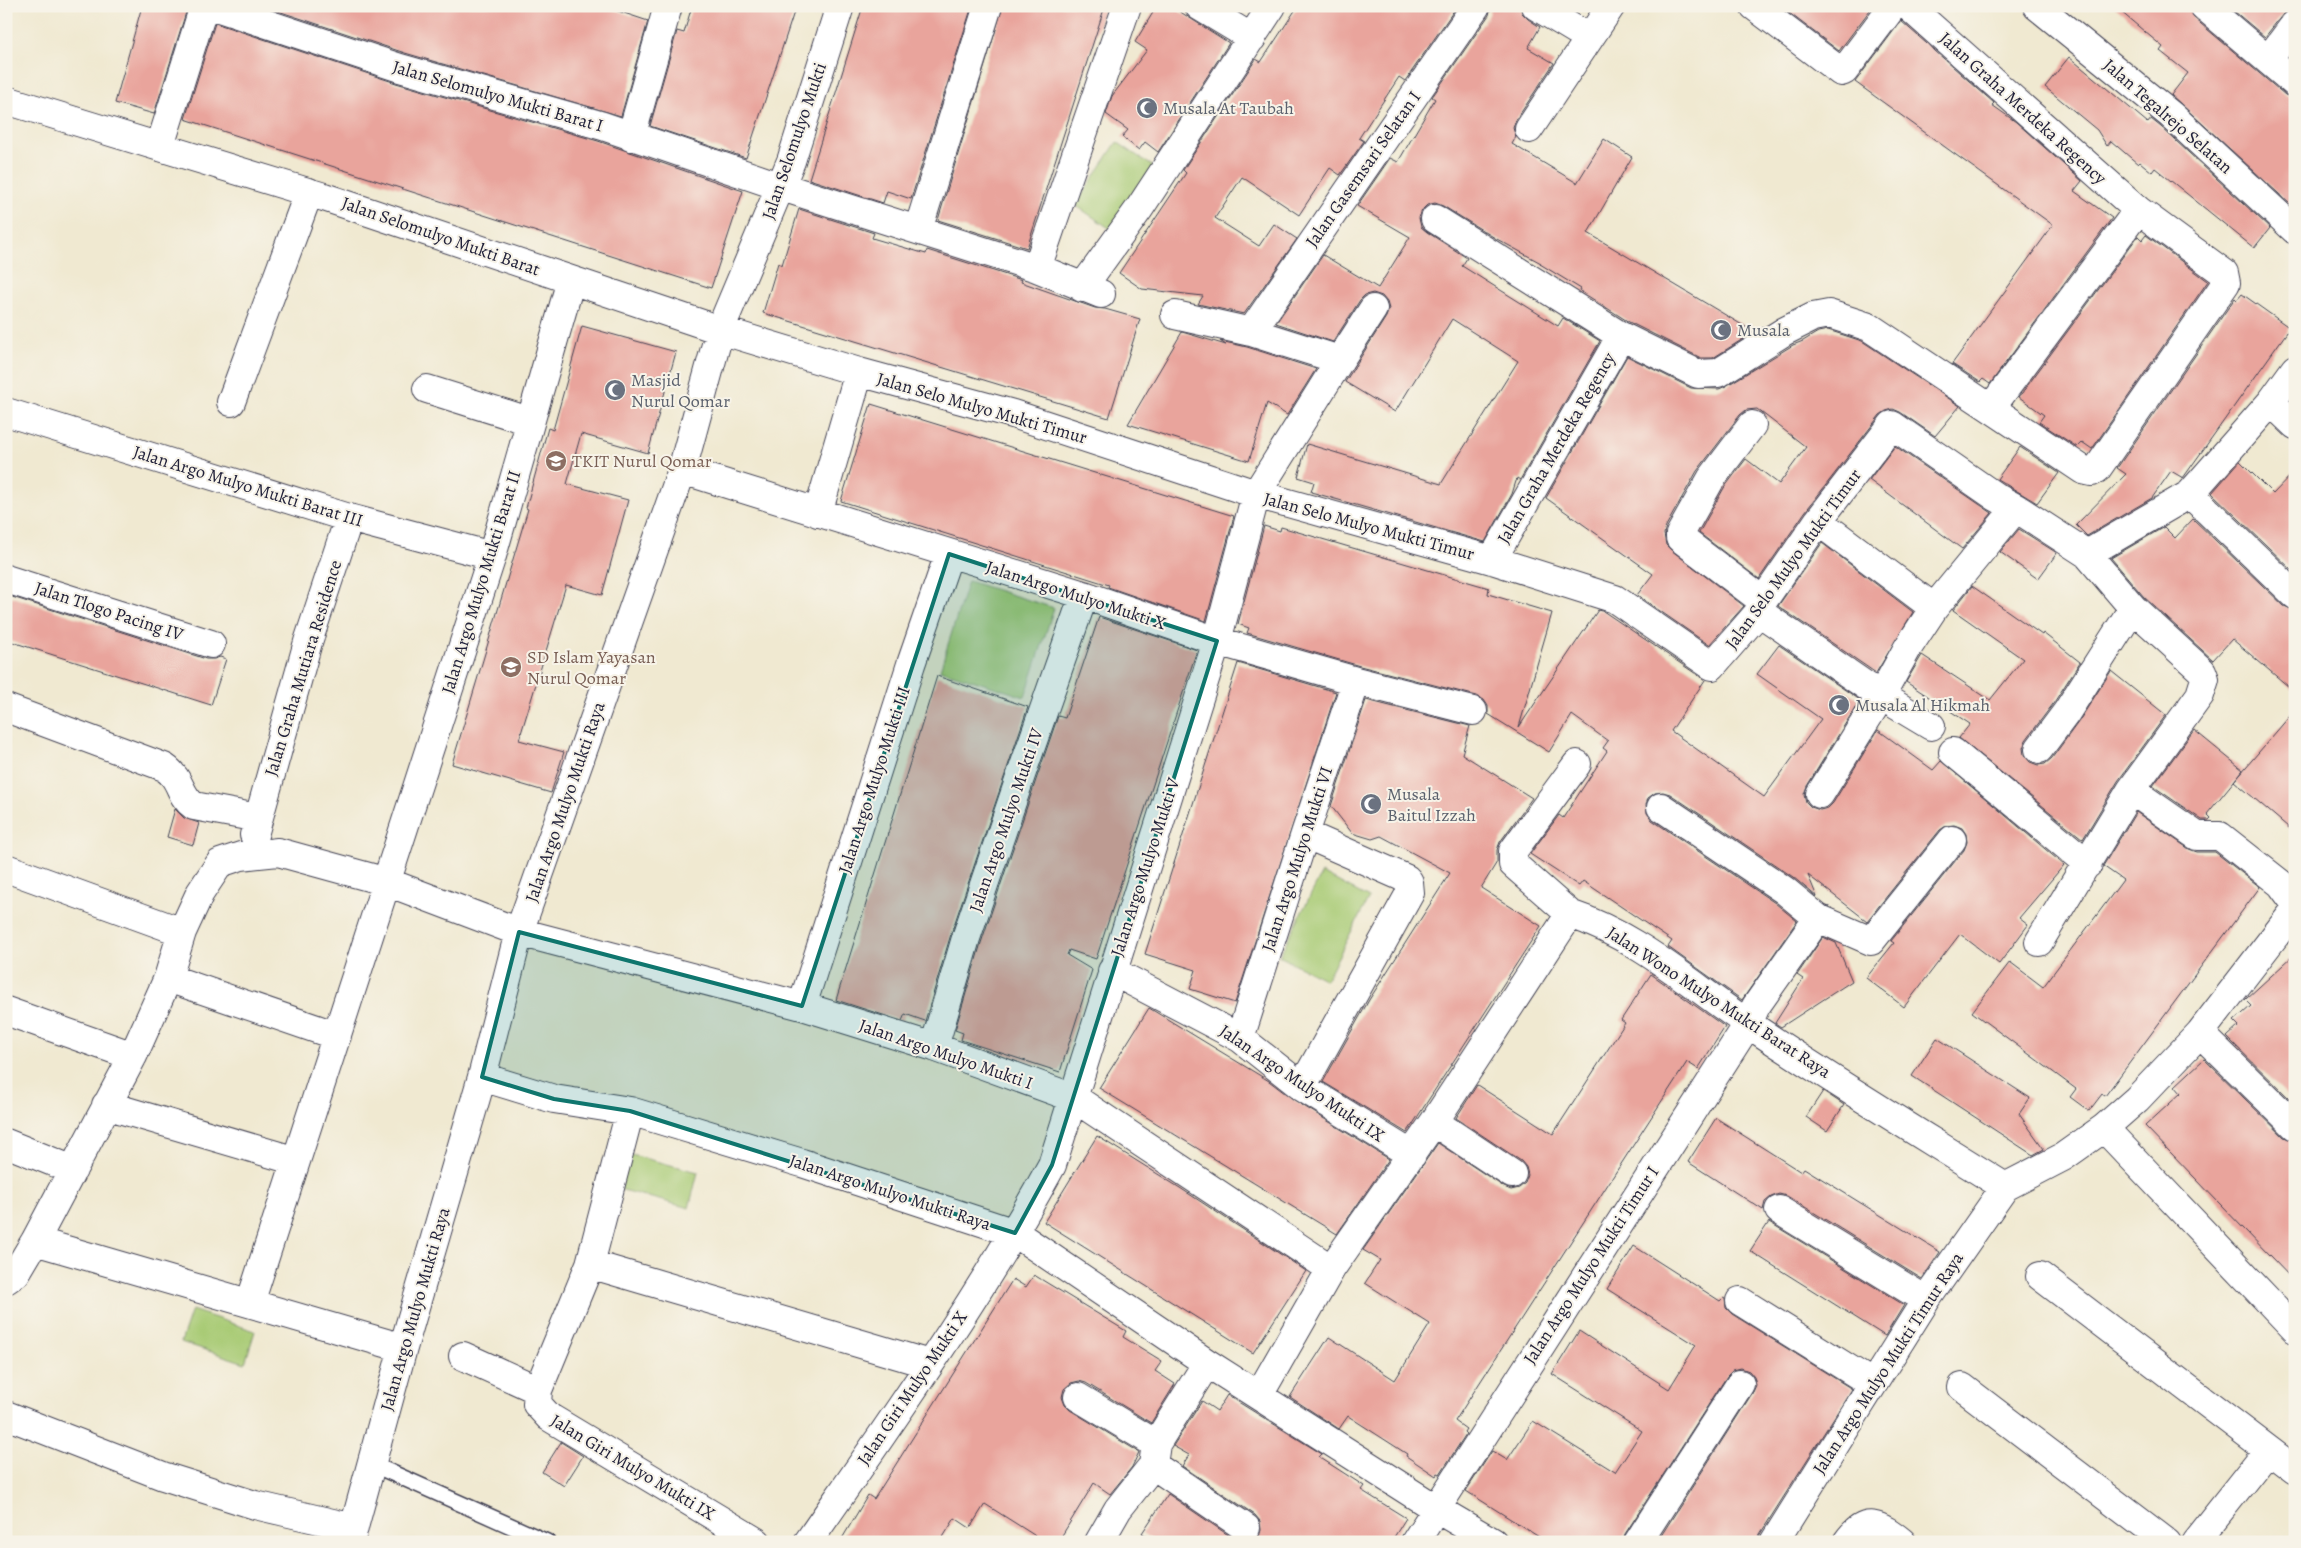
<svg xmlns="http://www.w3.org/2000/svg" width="2301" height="1548" viewBox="0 0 2301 1548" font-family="Alegreya,serif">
<rect width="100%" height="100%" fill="#f7f3e8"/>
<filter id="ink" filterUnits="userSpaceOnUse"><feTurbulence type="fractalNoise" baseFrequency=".02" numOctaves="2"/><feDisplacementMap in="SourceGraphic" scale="10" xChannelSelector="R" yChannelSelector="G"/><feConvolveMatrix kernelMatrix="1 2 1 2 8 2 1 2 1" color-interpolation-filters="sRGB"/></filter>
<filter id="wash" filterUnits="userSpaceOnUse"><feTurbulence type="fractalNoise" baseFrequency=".0096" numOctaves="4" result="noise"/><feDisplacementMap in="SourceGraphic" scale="20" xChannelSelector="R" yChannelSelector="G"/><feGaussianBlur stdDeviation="1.12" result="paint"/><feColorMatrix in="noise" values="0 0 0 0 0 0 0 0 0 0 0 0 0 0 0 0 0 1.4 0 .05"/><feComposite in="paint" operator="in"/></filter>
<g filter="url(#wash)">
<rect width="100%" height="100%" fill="#f0e9d1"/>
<!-- green -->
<path fill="#a7ca73" stroke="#647657" d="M 1117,142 L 1154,167 L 1112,230 L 1075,205 Z
M 968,581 L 1054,608 L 1025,697 L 940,670 Z
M 1322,873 L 1369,898 L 1326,980 L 1279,956 Z
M 620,1152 L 698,1172 L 689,1208 L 611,1187 Z
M 192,1310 L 255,1331 L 245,1363 L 181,1342 Z"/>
<g id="blocks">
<!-- building -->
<path fill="#e9a49c" d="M 142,6 L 188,6 L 154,114 L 115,103 Z
M 263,6 L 603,6 L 648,21 L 621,116 L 405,53 Z
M 692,6 L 796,6 L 746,158 L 650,126 L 677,31 L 684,33 Z
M 863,6 L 972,6 L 911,199 L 887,191 L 883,203 L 809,179 Z
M 1003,6 L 1105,6 L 1027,248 L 938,220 Z
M 1157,6 L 1171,6 L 1229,43 L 1158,152 L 1145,142 L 1139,150 L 1122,137 L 1128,130 L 1106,114 L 1112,96 L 1147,50 L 1135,42 Z
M 1298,6 L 1457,6 L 1405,81 L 1399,77 L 1359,138 L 1364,141 L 1340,175 L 1330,168 L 1299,215 L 1242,177 L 1215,218 L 1259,246 L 1274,224 L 1297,239 L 1244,314 L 1198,304 L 1203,296 L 1142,289 L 1119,273 L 1186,173 L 1183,170 L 1256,59 L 1261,62 Z
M 1491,6 L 1520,6 L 1522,13 L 1528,19 L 1540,27 L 1528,48 L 1554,63 L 1516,120 L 1513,128 L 1516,137 L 1512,144 L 1577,183 L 1604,139 L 1632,157 L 1588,233 L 1754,332 L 1713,358 L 1701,358 L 1629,322 L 1580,291 L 1581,289 L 1540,264 L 1541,263 L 1495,238 L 1443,206 L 1435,203 L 1427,205 L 1422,210 L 1419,218 L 1421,227 L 1427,232 L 1467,258 L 1462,266 L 1558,326 L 1563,318 L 1600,341 L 1520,480 L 1517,478 L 1512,494 L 1485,542 L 1311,492 L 1314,482 L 1298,477 L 1307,444 L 1441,484 L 1518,361 L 1452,319 L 1395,412 L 1345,382 L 1386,317 L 1389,309 L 1387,302 L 1382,296 L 1373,293 L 1365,295 L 1360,300 L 1333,342 L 1276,323 L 1323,255 L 1378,288 L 1410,237 L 1357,206 L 1390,158 L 1398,162 L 1435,99 L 1432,97 L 1489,15 Z
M 1780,6 L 1873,6 L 1839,51 Z
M 2114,6 L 2189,6 L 2194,18 L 2285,95 L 2295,98 L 2295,198 L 2290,204 L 2171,95 L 2188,73 L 2160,51 L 2163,47 Z
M 2228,6 L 2295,6 L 2295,9 L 2288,10 L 2283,14 L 2265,37 Z
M 1901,21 L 1994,103 L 1992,105 L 2016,122 L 2082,181 L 2074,191 L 2112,218 L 1990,384 L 1983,379 L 1980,382 L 1952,364 L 2053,225 L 1855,82 Z
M 215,23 L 396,83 L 598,141 L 743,191 L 711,288 L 185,119 Z
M 2069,57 L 2148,123 L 2151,119 L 2161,127 L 2270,228 L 2254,248 L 2155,168 L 2152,172 L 2140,162 L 2138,164 L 2111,141 L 2107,146 L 2097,130 L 2045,87 Z
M 799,209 L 874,233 L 872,238 L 926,254 L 927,250 L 1022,280 L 1021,282 L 1095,308 L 1105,309 L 1140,319 L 1109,418 L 763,313 L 778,263 L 782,265 Z
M 2146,235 L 2208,281 L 2092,449 L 2082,442 L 2077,447 L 2039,422 L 2044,415 L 2019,397 L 2138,236 L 2142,240 Z
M 2242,294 L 2290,328 L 2183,478 L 2171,471 L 2152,498 L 2087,536 L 2076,525 L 2126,474 L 2117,468 L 2235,298 L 2237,300 Z
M 582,326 L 676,352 L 648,453 L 581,434 L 567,484 L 628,500 L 602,595 L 566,585 L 519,740 L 564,752 L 551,793 L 452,764 L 528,509 L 526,508 L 548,428 L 553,430 Z
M 1828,330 L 1862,341 L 1960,406 L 1935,436 L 1900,412 L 1893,409 L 1886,411 L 1880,415 L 1805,512 L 1759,579 L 1699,533 L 1724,488 L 1746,459 L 1779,484 L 1806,447 L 1757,409 L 1746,410 L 1740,415 L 1697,471 L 1666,526 L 1664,534 L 1666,545 L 1671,550 L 1744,606 L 1709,645 L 1637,595 L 1653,574 L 1546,498 L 1627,356 L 1691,388 L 1719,389 L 1726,386 L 1793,345 L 1803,341 L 1818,332 Z
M 1182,332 L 1226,345 L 1220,341 L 1247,347 L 1316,369 L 1287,415 L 1267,403 L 1249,461 L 1128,424 Z
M 871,404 L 1234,516 L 1206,621 L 1108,587 L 1109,585 L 841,501 Z
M 1895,446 L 1992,513 L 1962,549 L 1869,480 Z
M 2020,447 L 2059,473 L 2037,503 L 1997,479 Z
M 2240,461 L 2273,494 L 2295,471 L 2295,573 L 2212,493 Z
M 2193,519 L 2284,606 L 2295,610 L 2295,692 L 2232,639 L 2213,660 L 2144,597 L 2111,558 L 2164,527 L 2175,538 Z
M 1264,526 L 1280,531 L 1281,527 L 1489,588 L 1488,594 L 1552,613 L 1519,727 L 1598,610 L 1603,611 L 1705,680 L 1671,731 L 1764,797 L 1821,719 L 1757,674 L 1779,645 L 1860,700 L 1807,786 L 1804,794 L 1806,802 L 1811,807 L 1820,810 L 1828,808 L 1833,803 L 1878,730 L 1933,770 L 1941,761 L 2064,865 L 2019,918 L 2028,925 L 1999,964 L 1960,934 L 1904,1007 L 1866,978 L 1894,943 L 1891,941 L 1964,850 L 1967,842 L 1966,834 L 1962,828 L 1954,825 L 1946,826 L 1940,830 L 1867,921 L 1808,875 L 1817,897 L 1793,877 L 1670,794 L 1663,792 L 1655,793 L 1648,798 L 1646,805 L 1647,813 L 1652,820 L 1775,903 L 1797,921 L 1742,1000 L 1668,947 L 1672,941 L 1583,881 L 1579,886 L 1530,854 L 1559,815 L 1563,818 L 1607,751 L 1603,748 L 1608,741 L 1572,715 L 1549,752 L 1488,714 L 1488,706 L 1484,700 L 1477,696 L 1360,666 L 1247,633 L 1249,628 L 1238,624 Z
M 2019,529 L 2057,553 L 2038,579 L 2000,552 Z
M 1822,543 L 1913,612 L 1876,673 L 1778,606 Z
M 1972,586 L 2042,635 L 2043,633 L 2080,662 L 2053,704 L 2026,740 L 2023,748 L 2024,755 L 2030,762 L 2038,765 L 2045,764 L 2052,758 L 2079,721 L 2111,671 L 2166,715 L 2118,781 L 2083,839 L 1959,738 L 1970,724 L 1906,682 L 1922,655 L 1990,700 L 2023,659 L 1953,610 Z
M 6,595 L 206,659 L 214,659 L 220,657 L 226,659 L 211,705 L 6,640 Z
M 1099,617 L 1197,650 L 1096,959 L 1069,950 L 1067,955 L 1092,970 L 1060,1072 L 961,1040 L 963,1033 L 955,1030 L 981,943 L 1036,780 L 1058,716 L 1065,718 Z
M 1238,663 L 1336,692 L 1235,1003 L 1190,989 L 1196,970 L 1145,954 Z
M 937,676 L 1028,707 L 951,934 L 925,1021 L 905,1014 L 902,1021 L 836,1000 Z
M 1366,700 L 1470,726 L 1462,754 L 1532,798 L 1500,842 L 1497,850 L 1497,862 L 1481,888 L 1541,926 L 1407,1133 L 1323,1082 L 1369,1000 L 1450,873 L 1381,836 L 1372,839 L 1352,833 L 1331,806 Z
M 2295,710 L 2295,833 L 2234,781 Z
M 2194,730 L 2243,770 L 2207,814 L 2211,818 L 2209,820 L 2202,820 L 2153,786 Z
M 175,809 L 184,818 L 199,823 L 193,845 L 167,837 Z
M 2136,812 L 2189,849 L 2197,852 L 2215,852 L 2260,887 L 2105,1096 L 2102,1094 L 2089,1111 L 2070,1097 L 2076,1089 L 1972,1012 L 2010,962 L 2043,987 L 2123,880 L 2103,866 Z
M 1823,937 L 1836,943 L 1852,981 L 1781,1027 L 1775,1023 L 1803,979 L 1797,975 Z
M 2295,954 L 2295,1104 L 2227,1037 L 2239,1026 L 2234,1021 L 2251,1006 L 2245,1000 L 2247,998 Z
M 1651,974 L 1725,1027 L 1698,1069 L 1687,1062 L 1455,1421 L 1466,1429 L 1464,1432 L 1466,1434 L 1440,1474 L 1438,1473 L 1436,1476 L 1406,1456 L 1407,1454 L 1348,1416 L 1339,1429 L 1290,1397 L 1329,1337 L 1395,1380 L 1430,1324 L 1365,1283 L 1380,1260 L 1363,1250 L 1438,1143 L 1504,1187 L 1511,1190 L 1519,1188 L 1525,1183 L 1528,1175 L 1526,1167 L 1521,1161 L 1456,1118 L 1477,1085 L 1553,1134 L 1625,1023 L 1621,1020 Z
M 1149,1008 L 1269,1081 L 1294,1100 L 1389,1159 L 1337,1234 L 1099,1088 Z
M 1937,1038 L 2030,1098 L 2019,1114 L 2044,1149 L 2033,1155 L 1912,1076 Z
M 2204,1059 L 2284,1137 L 2295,1141 L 2295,1282 L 2145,1126 L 2181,1093 L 2175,1086 Z
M 1823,1091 L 1844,1105 L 1827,1131 L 1806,1117 Z
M 1716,1118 L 1801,1172 L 1804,1168 L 1940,1252 L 1922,1279 L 1787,1196 L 1779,1194 L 1771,1197 L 1765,1202 L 1763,1210 L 1688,1162 Z
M 1097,1136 L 1180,1188 L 1306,1271 L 1253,1353 L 1044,1222 Z
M 1769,1222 L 1904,1305 L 1885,1336 L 1750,1251 Z
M 1634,1246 L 1720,1301 L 1723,1298 L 1725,1299 L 1726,1308 L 1732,1314 L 1852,1389 L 1755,1542 L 1657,1542 L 1753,1392 L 1756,1385 L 1754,1377 L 1749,1371 L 1741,1368 L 1733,1370 L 1727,1376 L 1625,1534 L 1622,1542 L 1547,1542 L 1466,1491 L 1492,1451 L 1507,1460 L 1533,1421 L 1615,1472 L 1642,1431 L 1552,1374 L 1579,1331 L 1669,1389 L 1696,1345 L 1607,1289 Z
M 1034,1275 L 1126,1331 L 1123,1337 L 1162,1361 L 1155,1371 L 1175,1384 L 1151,1423 L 1086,1383 L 1079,1381 L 1071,1383 L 1064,1389 L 1062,1397 L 1065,1405 L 1070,1410 L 1139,1452 L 1132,1467 L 1110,1494 L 1094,1483 L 1058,1542 L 1045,1542 L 985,1504 L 970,1528 L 955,1518 L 940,1542 L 840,1542 L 868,1495 L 874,1499 L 1013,1279 L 1026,1287 Z
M 1227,1395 L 1322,1454 L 1319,1457 L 1364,1486 L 1361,1490 L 1406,1518 L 1391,1542 L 1253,1542 L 1259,1537 L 1261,1530 L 1260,1521 L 1255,1515 L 1182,1466 L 1189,1455 L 1173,1446 L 1202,1401 L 1217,1411 Z
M 561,1442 L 583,1456 L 564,1486 L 542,1472 Z
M 1168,1494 L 1237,1541 L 1239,1542 L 1155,1542 L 1142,1533 Z"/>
</g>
</g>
<g filter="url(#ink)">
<use href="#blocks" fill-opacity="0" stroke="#414052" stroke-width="1"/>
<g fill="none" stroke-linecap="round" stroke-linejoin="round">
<!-- service casing -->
<g stroke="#414052" stroke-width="18">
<path id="service" d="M 372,1464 L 547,1542"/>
</g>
<!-- minor casing -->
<g stroke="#414052" stroke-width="30">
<path id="minor" d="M 213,6 L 400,68 L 603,126 L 782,187 L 1037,268 L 1101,294
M 1199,6 L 1252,38
M 1536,6 L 1589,38
M 1754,6 L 1841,72 L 1844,71 L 1893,6
M 2037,6 L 2171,115 L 2295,230
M 2204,6 L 2295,83
M 2268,60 L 2295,24
M 6,100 L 324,197 L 720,330 L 859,372 L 1013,414 L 1256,494 L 1492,560 L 1615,599 L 1712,666 L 1759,612 L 1763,601 L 1818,521 L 1892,425 L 1996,497 L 2016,508 L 2087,554
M 1529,129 L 1611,6
M 631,137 L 668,6
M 160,146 L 204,6
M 1435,219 L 1621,336 L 1698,374 L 1718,373 L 1785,331 L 1813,317 L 1829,314 L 1869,327 L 2083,470 L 2092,472 L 2097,469 L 2226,283 L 2224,273 L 2138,210 L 1908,6
M 918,230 L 988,6
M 1037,268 L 1127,6
M 1082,288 L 1139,209 L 1272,6
M 1251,332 L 1476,6
M 1340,360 L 1373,309
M 427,389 L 529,421
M 231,402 L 309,192
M 2271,402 L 2295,425
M 1991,408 L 2138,210
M 6,412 L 349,518 L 492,556
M 1752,425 L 1711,479 L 1680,534 L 1680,538 L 1763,601
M 682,470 L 1084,595 L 1217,641 L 1356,681 L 1473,711
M 2190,494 L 2295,595
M 818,513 L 859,372
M 1818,521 L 1934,608
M 1492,560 L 1621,336
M 6,579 L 211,644
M 1759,612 L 1881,696 L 1931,726
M 6,708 L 164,767 C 183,780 178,795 194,806 L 258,818
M 2039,749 L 2066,713 L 2133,608
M 1953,752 L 2088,864
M 2131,790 L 2197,836 L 2220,836 L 2281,884 L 2295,903
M 1820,794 L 1881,696 L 1907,649 L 1934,608 L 2016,508
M 1661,807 L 1784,890 L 1818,918
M 254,835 L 308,642 L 349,518
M 6,868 L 182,932
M 1570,914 L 1513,864 L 1513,851 L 1577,764
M 2039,942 L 2131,790 L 2200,695 L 2205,679 L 2202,671 L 2133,608 L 2087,554 L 2190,494 L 2271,402 L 2295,369
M 1112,971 L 1240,1038 L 1302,1087 L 1412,1155
M 168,978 L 337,1036
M 802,1006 L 911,664 L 949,554
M 6,1011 L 133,1056
M 2200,1033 L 2295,1126
M 1240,1038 L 1305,834 L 1356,681
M 934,1047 L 966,938 L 1021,775 L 1084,595
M 482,1077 L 554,1099 L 630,1111 L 802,1163 L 1015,1233 L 1207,1363 L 1435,1508 L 1493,1542
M 1302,1087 L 1410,893 L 1409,882 L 1407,879 L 1305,834
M 106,1105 L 296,1161
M 630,1111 L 590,1264 L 538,1390 L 537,1404 L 549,1417 L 757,1542
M 1434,1122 L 1512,1174
M 2104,1128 L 2295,1329
M 6,1143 L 73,1170
M 1779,1210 L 1926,1300
M 35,1241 L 403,1348
M 590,1264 L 929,1364
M 2040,1276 L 2295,1470
M 6,1280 L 16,1273 L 35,1241 L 133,1056 L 168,978 L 182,932 L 200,893 L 220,863 L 241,856 L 278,852 L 387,882 L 519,932 L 802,1006 L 934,1047 L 1074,1098 L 1331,1269
M 1740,1301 L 1873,1384
M 250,1303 L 492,556 L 571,280
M 463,1356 L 538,1390
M 1962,1387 L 2166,1542
M 1259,1395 L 1331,1269 L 1434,1122 L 1570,914 C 1637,936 1690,984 1747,1023 C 1831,1080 1919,1133 2005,1187
M 1078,1397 L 1156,1444
M 6,1415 L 163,1476 L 255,1505 L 354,1528
M 1153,1465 L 1246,1528
M 350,1542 L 403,1348 L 482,1077 L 519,932 L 682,470 L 720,330 L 791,161 L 840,6
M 808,1542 C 893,1419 980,1297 1052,1165 L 1217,641 L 1256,494 L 1340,360 L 1251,332 L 1175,315
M 1099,1542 L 1118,1509 L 1153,1465 L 1156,1444 L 1207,1363
M 1415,1542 L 1748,1024 L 1756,1006 L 1818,918 L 1871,941 L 1952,840
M 1638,1542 L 1740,1384
M 1774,1542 L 1926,1300 L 2005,1187 L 2063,1157 L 2104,1128 L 2137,1099 L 2200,1033 L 2295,910
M 1847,1542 C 1866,1515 1880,1525 1902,1542
M 2195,1542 L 2268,1450"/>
</g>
<!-- service -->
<use href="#service" stroke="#fff" stroke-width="15"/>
<!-- minor -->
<use href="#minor" stroke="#fff" stroke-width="28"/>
</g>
</g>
<!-- marked area -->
<path fill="#0f766e" fill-opacity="0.2" stroke="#0f766e" stroke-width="4" stroke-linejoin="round" d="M 949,554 L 1217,641 L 1052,1165 L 1015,1233 L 630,1111 L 554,1099 L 482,1077 L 519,932 L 802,1006 Z"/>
<!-- icons -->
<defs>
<g id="mosque-disc" transform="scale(1.125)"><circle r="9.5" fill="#6b7280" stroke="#f7f3e8"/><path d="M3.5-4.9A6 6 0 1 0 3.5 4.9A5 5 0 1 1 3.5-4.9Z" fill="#fff"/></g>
<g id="school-disc" transform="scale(1.125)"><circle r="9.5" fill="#8d6e63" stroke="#f7f3e8"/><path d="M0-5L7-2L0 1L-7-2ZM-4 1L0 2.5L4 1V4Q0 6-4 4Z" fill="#fff"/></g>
</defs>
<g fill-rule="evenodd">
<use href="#mosque-disc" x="1147" y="108"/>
<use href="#mosque-disc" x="1721" y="330"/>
<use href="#mosque-disc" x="615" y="390"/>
<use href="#school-disc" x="556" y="461"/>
<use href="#school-disc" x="511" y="667"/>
<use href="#mosque-disc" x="1839" y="705"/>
<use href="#mosque-disc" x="1371" y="804"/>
</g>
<g text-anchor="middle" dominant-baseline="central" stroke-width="4" stroke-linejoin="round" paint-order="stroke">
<!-- street labels -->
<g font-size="18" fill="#22223b" stroke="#f7f3e8">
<text transform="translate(498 96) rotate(16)">Jalan Selomulyo Mukti Barat I</text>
<text transform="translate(2023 108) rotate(42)">Jalan Graha Merdeka Regency</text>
<text transform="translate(2168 116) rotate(41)">Jalan Tegalrejo Selatan</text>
<text transform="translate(794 141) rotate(-71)">Jalan Selomulyo Mukti</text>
<text transform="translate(1363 169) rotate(-55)">Jalan Gasemsari Selatan I</text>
<text transform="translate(441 236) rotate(19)">Jalan Selomulyo Mukti Barat</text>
<text transform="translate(982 408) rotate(16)">Jalan Selo Mulyo Mukti Timur</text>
<text transform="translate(1556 448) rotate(-60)">Jalan Graha Merdeka Regency</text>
<text transform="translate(248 486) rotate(17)">Jalan Argo Mulyo Mukti Barat III</text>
<text transform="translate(1369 526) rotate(15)">Jalan Selo Mulyo Mukti Timur</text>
<text transform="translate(1793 559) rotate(-54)">Jalan Selo Mulyo Mukti Timur</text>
<text transform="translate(481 582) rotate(-73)">Jalan Argo Mulyo Mukti Barat II</text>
<text transform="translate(1076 595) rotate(18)">Jalan Argo Mulyo Mukti X</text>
<text transform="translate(109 611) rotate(18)">Jalan Tlogo Pacing IV</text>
<text transform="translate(303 668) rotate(-73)">Jalan Graha Mutiara Residence</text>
<text transform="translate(874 780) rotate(-72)">Jalan Argo Mulyo Mukti III</text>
<text transform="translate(565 802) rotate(-71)">Jalan Argo Mulyo Mukti Raya</text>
<text transform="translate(1006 820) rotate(-71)">Jalan Argo Mulyo Mukti IV</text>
<text transform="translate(1297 859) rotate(-72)">Jalan Argo Mulyo Mukti VI</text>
<text transform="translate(1145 867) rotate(-72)">Jalan Argo Mulyo Mukti V</text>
<text transform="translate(1719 1002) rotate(33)">Jalan Wono Mulyo Mukti Barat Raya</text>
<text transform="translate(946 1054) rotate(19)">Jalan Argo Mulyo Mukti I</text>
<text transform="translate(1302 1083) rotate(34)">Jalan Argo Mulyo Mukti IX</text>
<text transform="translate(890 1192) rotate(18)">Jalan Argo Mulyo Mukti Raya</text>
<text transform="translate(1591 1265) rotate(-57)">Jalan Argo Mulyo Mukti Timur I</text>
<text transform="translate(415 1309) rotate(-74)">Jalan Argo Mulyo Mukti Raya</text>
<text transform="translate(1888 1363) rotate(-57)">Jalan Argo Mulyo Mukti Timur Raya</text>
<text transform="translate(912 1388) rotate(-56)">Jalan Giri Mulyo Mukti X</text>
<text transform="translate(633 1467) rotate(31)">Jalan Giri Mulyo Mukti IX</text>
</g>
<!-- worship labels -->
<g font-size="18" fill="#5b616d" stroke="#f7f3e8" text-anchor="start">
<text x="1163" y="108">Musala At Taubah</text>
<text x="1737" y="330">Musala</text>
<text x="631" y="380">Masjid<tspan x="631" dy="21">Nurul Qomar</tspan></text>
<text x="1855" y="705">Musala Al Hikmah</text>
<text x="1387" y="794">Musala<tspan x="1387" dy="21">Baitul Izzah</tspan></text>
</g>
<!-- education labels -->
<g font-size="18" fill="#785e54" stroke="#f7f3e8" text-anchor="start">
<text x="572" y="461">TKIT Nurul Qomar</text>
<text x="527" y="657">SD Islam Yayasan<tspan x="527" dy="21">Nurul Qomar</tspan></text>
</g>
</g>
<!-- margin -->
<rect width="2301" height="1548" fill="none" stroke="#f7f3e8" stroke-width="25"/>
</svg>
